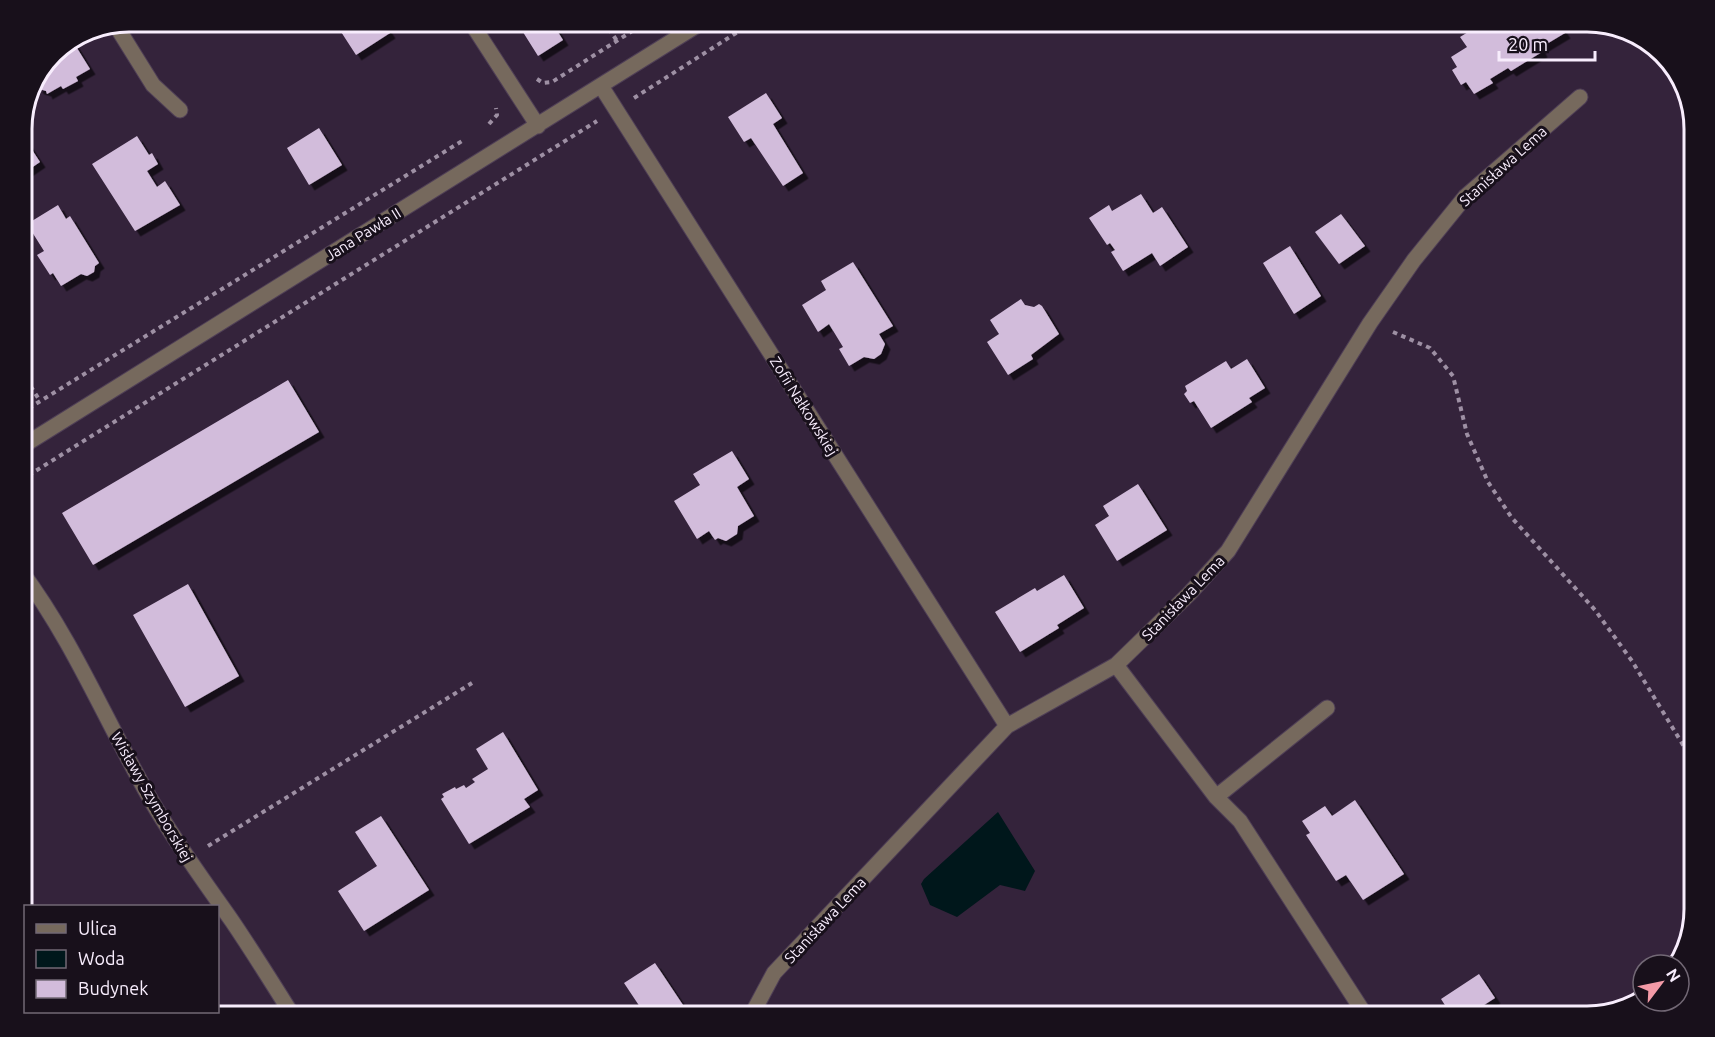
<svg xmlns="http://www.w3.org/2000/svg" width="1715" height="1037" viewBox="0 0 1715 1037" font-family="Ubuntu,sans-serif">
<defs>
<filter id="shadow"><feDropShadow dx="5.5" dy="5.5" stdDeviation="0" flood-color="#0009"/></filter>
</defs>
<rect width="100%" height="100%" fill="#34233b"/>
<!-- water -->
<path fill="#00171b" d="M 998,812 L 1035,871 L 1025,891 L 1000,885 L 957,917 L 930,905 L 921,884 L 924,879 Z"/>
<!-- building -->
<path fill="#d2bcdb" filter="url(#shadow)" d="M 334,21 L 382,21 L 390,33 L 356,55 Z
M 516,21 L 551,21 L 563,40 L 538,56 Z
M 1486,21 L 1489,21 L 1495,30 L 1509,21 L 1557,21 L 1565,33 L 1540,48 L 1542,52 L 1511,71 L 1508,68 L 1490,79 L 1493,83 L 1474,94 L 1466,82 L 1461,85 L 1452,70 L 1457,67 L 1451,57 L 1467,47 L 1460,37 Z
M 72,40 L 90,69 L 76,77 L 78,81 L 63,89 L 61,86 L 47,94 L 46,91 L 39,89 L 37,87 L 53,52 Z
M 766,93 L 782,118 L 773,124 L 803,173 L 783,186 L 751,138 L 744,142 L 728,117 Z
M 319,128 L 342,165 L 309,185 L 287,148 Z
M 21,133 L 40,162 L 21,175 Z
M 137,136 L 149,155 L 152,153 L 158,164 L 147,171 L 157,187 L 165,181 L 180,205 L 135,231 L 92,164 Z
M 1141,194 L 1153,213 L 1162,207 L 1188,247 L 1160,266 L 1152,253 L 1123,271 L 1111,252 L 1115,250 L 1110,243 L 1107,245 L 1089,218 L 1109,205 L 1112,211 Z
M 58,205 L 66,219 L 70,216 L 99,263 L 95,266 L 94,272 L 87,276 L 81,274 L 61,286 L 53,273 L 50,275 L 37,255 L 44,251 L 27,224 Z
M 1341,214 L 1365,246 L 1339,264 L 1315,232 Z
M 1290,246 L 1321,296 L 1294,314 L 1263,263 Z
M 853,262 L 893,326 L 879,334 L 885,344 L 881,354 L 874,359 L 864,357 L 849,366 L 839,349 L 843,347 L 829,324 L 818,332 L 802,305 L 826,290 L 821,281 Z
M 1021,299 L 1025,305 L 1034,307 L 1039,304 L 1042,306 L 1059,334 L 1031,355 L 1033,359 L 1008,375 L 987,342 L 999,334 L 990,320 Z
M 1247,359 L 1265,388 L 1249,398 L 1252,402 L 1211,428 L 1194,401 L 1190,403 L 1184,394 L 1187,391 L 1185,386 L 1226,361 L 1231,369 Z
M 288,380 L 319,432 L 93,565 L 62,513 Z
M 732,451 L 749,479 L 737,487 L 754,516 L 738,526 L 737,534 L 726,541 L 718,538 L 715,540 L 709,531 L 697,539 L 674,501 L 700,485 L 693,474 Z
M 1138,484 L 1167,530 L 1117,561 L 1095,525 L 1109,516 L 1103,506 Z
M 1064,575 L 1084,608 L 1057,625 L 1059,628 L 1020,652 L 995,612 L 1035,588 L 1037,591 Z
M 188,584 L 239,676 L 185,707 L 133,615 Z
M 503,732 L 538,790 L 524,799 L 530,807 L 469,844 L 441,799 L 444,797 L 442,794 L 455,787 L 456,789 L 464,785 L 466,788 L 475,782 L 472,779 L 488,769 L 476,749 Z
M 1355,800 L 1404,874 L 1363,900 L 1346,875 L 1336,881 L 1306,835 L 1310,833 L 1302,821 L 1325,806 L 1332,816 Z
M 381,816 L 429,890 L 364,931 L 338,891 L 377,866 L 355,832 Z
M 655,963 L 687,1011 L 679,1016 L 646,1016 L 624,983 Z
M 1479,974 L 1495,998 L 1467,1016 L 1452,1016 L 1441,999 Z"/>
<g fill="none" stroke-linecap="round" stroke-linejoin="round">
<!-- minor casing -->
<g stroke="#4f3f56" stroke-width="17">
<path id="minor" d="M 470,21 L 538,126
M 115,24 L 153,85 L 180,110
M 601,86 L 1007,726
M 21,447 L 704,21
M 21,571 C 74,642 107,724 151,800 C 175,842 204,881 232,921 C 253,952 273,984 293,1016
M 1116,665 L 1216,797 L 1240,821 L 1366,1016
M 1216,797 L 1327,708
M 751,1016 L 774,973 L 1007,726 L 1116,665 L 1189,594 L 1228,551 L 1370,323 L 1414,260 L 1465,197 L 1580,97"/>
</g>
<!-- path -->
<path stroke="#9e90a4" stroke-width="4" stroke-dasharray="4.5 4.5" stroke-linecap="butt" d="M 604,21 L 617,41
M 537,79 L 543,83 L 552,82 L 648,21
M 634,98 L 755,21
M 489,124 L 497,115 L 496,108
M 1393,332 L 1430,348 L 1453,376 L 1467,434 L 1488,482 L 1512,518 L 1595,610 L 1632,661 L 1694,763
M 21,354 L 24,344
M 21,371 L 40,401
M 21,413 L 462,141
M 21,480 L 597,121
M 208,846 L 472,683"/>
<!-- minor -->
<use href="#minor" stroke="#76695d" stroke-width="15"/>
</g>
<g text-anchor="middle" dominant-baseline="central" stroke-width="6" stroke-linejoin="round" paint-order="stroke">
<!-- street labels -->
<g font-size="15" fill="#f8edfd" stroke="#18101b">
<text transform="translate(1503 166) rotate(-42)">Stanisława Lema</text>
<text transform="translate(363 234) rotate(-32)">Jana Pawła II</text>
<text transform="translate(804 406) rotate(58)">Zofii Nałkowskiej</text>
<text transform="translate(1183 598) rotate(-46)">Stanisława Lema</text>
<text transform="translate(152 797) rotate(60)">Wisławy Szymborskiej</text>
<text transform="translate(825 920) rotate(-47)">Stanisława Lema</text>
</g>
</g>
<!-- crop -->
<path d="M0 0H1715V1037H0ZM129 32H1587A97 97 0 0 1 1684 129V909A97 97 0 0 1 1587 1006H129A97 97 0 0 1 32 909V129A97 97 0 0 1 129 32Z" fill="#18101b" fill-rule="evenodd"/>
<path fill="none" stroke="#f8edfd" stroke-width="3" d="M129 32H1587A97 97 0 0 1 1684 129V909A97 97 0 0 1 1587 1006H129A97 97 0 0 1 32 909V129A97 97 0 0 1 129 32Z"/>
<!-- legend -->
<rect x="24" y="905" width="195" height="108" fill="#18101b" stroke="#726875" stroke-width="1.5"/>
<rect x="36" y="924" width="30" height="9" fill="#76695d" stroke="#726875" stroke-width="1.5"/>
<text x="78" y="935" font-size="18" fill="#f8edfd">Ulica</text>
<rect x="36" y="950" width="30" height="18" fill="#00171b" stroke="#726875" stroke-width="1.5"/>
<text x="78" y="965" font-size="18" fill="#f8edfd">Woda</text>
<rect x="36" y="980" width="30" height="18" fill="#d2bcdb" stroke="#726875" stroke-width="1.5"/>
<text x="78" y="995" font-size="18" fill="#f8edfd">Budynek</text>
<!-- north arrow -->
<g transform="translate(1661 983) rotate(58)"><circle r="28" fill="#18101b" stroke="#726875" stroke-width="1.5"/>
<path d="M0-4.5L10 22L0 15L-10 22Z" fill="#f39aa7"/>
<text y="-9" font-size="16" font-weight="bold" text-anchor="middle" fill="#f8edfd">N</text>
</g>
<!-- scale -->
<path d="M1499 51v9h96v-9" fill="none" stroke="#f8edfd" stroke-width="3"/>
<text x="1508" y="51" font-size="18" fill="#f8edfd" stroke="#18101b" stroke-width="4.5" paint-order="stroke">20 m</text>
</svg>
